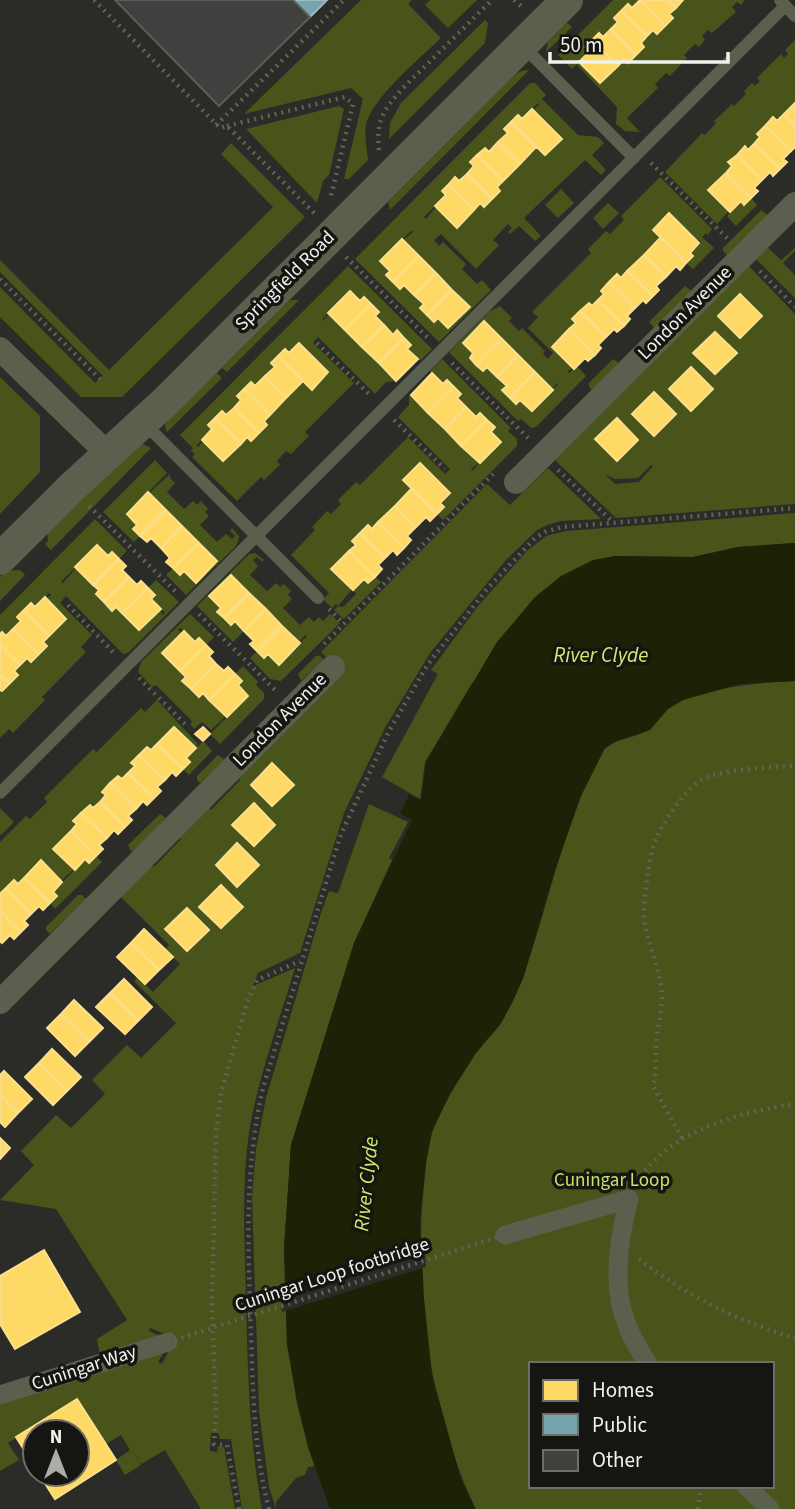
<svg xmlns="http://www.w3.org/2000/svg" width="795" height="1509" viewBox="0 0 795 1509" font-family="'Source Sans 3',sans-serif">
<rect width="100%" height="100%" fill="#2b2c28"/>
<!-- green -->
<path fill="#48541a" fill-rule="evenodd" d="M 361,0 L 412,0 L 408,4 L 441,38 C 420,58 377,94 367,121 C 363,133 367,148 368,160 L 349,179 L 344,179 L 363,99 L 351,88 L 244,114 Z
M 430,0 L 477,0 L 448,28 L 425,5 Z
M 613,0 L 640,0 L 632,8 L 628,4 L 618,22 L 603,37 L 599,33 L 586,47 L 590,51 L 572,69 L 558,55 Z
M 683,0 L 745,0 L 741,5 L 737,2 L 732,7 L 736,12 L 712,33 L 708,30 L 702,36 L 705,40 L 699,47 L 695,44 L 684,55 L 687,58 L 670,76 L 666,73 L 655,84 L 658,88 L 627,118 L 640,132 L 625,131 L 616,124 L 617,107 L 577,65 L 580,63 L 601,83 L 624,59 L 628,63 L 644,47 L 641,43 L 653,30 L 665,26 L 673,18 L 669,14 Z
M 485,20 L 488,23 L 485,43 L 389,139 L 390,123 L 401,103 Z
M 567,23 L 572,27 L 546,52 L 548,42 Z
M 795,40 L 795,103 L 777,121 L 773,118 L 757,134 L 760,137 L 748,150 L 744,146 L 729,162 L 732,166 L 708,190 L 729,211 L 717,224 L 665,172 L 702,133 L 705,135 L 716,123 L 714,121 L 732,104 L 734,106 L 746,94 L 744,91 L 752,83 L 755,86 L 760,81 L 757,78 L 781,54 L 784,58 L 788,54 L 785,50 Z
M 524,70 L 529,70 L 390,210 L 388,202 L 516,74 Z
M 530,83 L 535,83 L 546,95 L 542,99 L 578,135 L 598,137 L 604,143 L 592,155 L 606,170 L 601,175 L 585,160 L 524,218 L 541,236 L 535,241 L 519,226 L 510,234 L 508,232 L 512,228 L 508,224 L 493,240 L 499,245 L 476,269 L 441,234 L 434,240 L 439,246 L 443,242 L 466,264 L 462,269 L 477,284 L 482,280 L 491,290 L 439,342 L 355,259 ZM 538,103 L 539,105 L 533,110 L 561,139 L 545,155 L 536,147 L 497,187 L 500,191 L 485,207 L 480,203 L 457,227 L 436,207 L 426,219 L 424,217 L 446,195 L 442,191 L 455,177 L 459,181 L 474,166 L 479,154 L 484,148 L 489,152 L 508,133 L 504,128 L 518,115 L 522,119 ZM 412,230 L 413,232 L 403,240 L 470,307 L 449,328 L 438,318 L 433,322 L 420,308 L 424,304 L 380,261 Z
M 339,106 L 344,109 L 329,175 L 323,181 L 317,203 L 246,129 Z
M 231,143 L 305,217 L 122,397 L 81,397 L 0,317 L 0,287 L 95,383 L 103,376 L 0,272 L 0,260 L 109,370 L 273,207 L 221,154 Z
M 660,177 L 712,229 L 708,235 L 706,233 L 702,237 L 714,248 L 693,269 L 686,263 L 692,256 L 690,253 L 701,241 L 699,240 L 698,242 L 669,214 L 653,229 L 661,238 L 621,278 L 617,274 L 601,290 L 604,294 L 592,306 L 588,303 L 572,319 L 576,323 L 552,347 L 573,368 L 568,371 L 569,373 L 577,366 L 586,376 L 536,427 L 531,428 L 521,419 L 518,421 L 449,352 L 490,311 L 500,306 L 512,318 L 509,321 L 519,331 L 522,328 L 545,351 L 543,354 L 548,359 L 553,353 L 528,328 L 538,317 L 532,312 L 591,253 L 588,249 L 606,231 L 610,234 L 624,220 L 621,216 ZM 484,322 L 552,389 L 557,383 L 558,384 L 531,411 L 520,400 L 516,404 L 503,391 L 507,386 L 487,367 L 483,371 L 470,358 L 473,353 L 463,343 Z
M 561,189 L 574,203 L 558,218 L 545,205 Z
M 751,198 L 757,205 L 736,226 L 727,216 L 741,201 L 745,204 Z
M 608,203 L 619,213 L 603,229 L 593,218 Z
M 761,210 L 768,215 L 727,255 L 723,251 L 723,248 Z
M 767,247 L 781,260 L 795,248 L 795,251 L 783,263 L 795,275 L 795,298 L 756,259 Z
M 348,266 L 432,349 L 420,361 L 407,349 L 411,344 L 398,331 L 393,335 L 360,301 L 328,313 L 322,320 L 323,321 L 329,314 L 396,381 L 386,382 L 375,394 L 318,337 L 313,343 L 354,383 L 305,432 L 309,436 L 291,454 L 286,451 L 277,461 L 280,465 L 264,480 L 261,477 L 237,501 L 192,457 L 195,454 L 191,451 L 193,448 L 180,435 ZM 300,342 L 328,372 L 312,389 L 303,381 L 264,421 L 267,425 L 251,441 L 247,437 L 224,461 L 203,441 L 198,447 L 196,446 L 212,429 L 222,411 L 226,415 L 241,400 L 251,382 L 255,386 L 275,367 L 271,362 L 284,349 L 289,353 Z
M 749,266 L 795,314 L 795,504 L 616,518 L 555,460 ZM 715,331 L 736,353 L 715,374 L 694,353 ZM 616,418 L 638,440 L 617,461 L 595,439 ZM 651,465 L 653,466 L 639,482 L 615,484 L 605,474 L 615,479 L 638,478 Z
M 685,286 L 692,291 L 654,328 L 649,322 Z
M 290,300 L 299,300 L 227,372 L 222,368 Z
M 442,359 L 511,428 L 508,431 L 517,439 L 517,446 L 443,520 L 437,514 L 444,507 L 440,503 L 451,492 L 420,464 L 404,480 L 412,488 L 372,529 L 368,525 L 352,540 L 356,545 L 332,568 L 352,589 L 338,606 L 336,604 L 332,608 L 323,599 L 329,593 L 291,555 L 315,530 L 312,527 L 327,511 L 331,514 L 341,504 L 338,500 L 356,482 L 360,485 L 408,437 L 445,474 L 450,469 L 398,417 L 409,405 L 409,396 L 411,395 L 479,463 L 471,469 L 472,471 L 501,442 L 491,432 L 494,427 L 480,413 L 476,417 L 457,398 L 461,394 L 447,380 L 443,384 L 430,371 Z
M 613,359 L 619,363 L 592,391 L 588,384 Z
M 217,373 L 222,378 L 167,432 L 165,426 L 167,417 Z
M 0,377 L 40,416 L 40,472 L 0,514 Z
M 142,444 L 151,448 L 51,550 L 45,544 L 48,541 L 47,530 Z
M 155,460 L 167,473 L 127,514 L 137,525 L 134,529 L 140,536 L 134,542 L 103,512 Z
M 548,468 L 601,519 L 561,521 L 547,525 L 536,531 L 506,560 L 430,653 L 386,726 L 344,813 L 300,953 L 258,973 L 253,986 L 295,968 C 279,1022 258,1077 249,1132 C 241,1189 245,1245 246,1302 C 248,1372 249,1440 262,1509 L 242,1509 L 231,1439 L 220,1439 L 218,1433 L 211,1433 L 210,1451 L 217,1452 L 218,1446 L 224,1447 L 235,1509 L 201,1509 L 165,1450 L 141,1464 L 132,1450 L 141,1465 L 125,1475 L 116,1460 L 130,1450 L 121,1435 L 106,1444 L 77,1400 L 8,1443 L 19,1460 L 0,1471 L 0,1403 L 164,1352 L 158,1362 L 162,1364 L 170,1348 L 165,1334 L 150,1328 L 149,1331 L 160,1336 L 100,1356 L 97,1339 L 127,1320 L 56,1209 L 0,1200 L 34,1165 L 21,1151 L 56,1115 L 71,1128 L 105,1094 L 92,1080 L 127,1045 L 141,1058 L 176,1023 L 134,981 L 138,977 L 153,992 L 180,964 L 165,950 L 169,945 L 120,896 L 151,864 L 154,867 L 181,839 L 179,836 L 208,807 L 211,810 L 240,780 L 238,777 L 342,673 L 321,652 L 487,484 L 510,505 ZM 272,763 L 294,785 L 273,806 L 251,785 ZM 254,804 L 275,825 L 254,846 L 232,825 ZM 237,844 L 237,886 L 216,865 ZM 200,907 L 243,907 L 222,928 ZM 187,908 L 208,930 L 166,929 Z
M 170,474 L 170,478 L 175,483 L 167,492 L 184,509 L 193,501 L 197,505 L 201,501 L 208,509 L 205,512 L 209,516 L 200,525 L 217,542 L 226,534 L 232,539 L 235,536 L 230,531 L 232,528 L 239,536 L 238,542 L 235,547 L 186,595 L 166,575 L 173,568 L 180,575 L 184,571 L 149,493 Z
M 795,513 L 795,543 L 738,547 L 693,557 L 615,556 L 485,675 L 472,683 L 425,762 L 420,799 L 382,777 L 438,674 L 431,670 L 478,606 L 527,551 L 546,536 L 566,531 Z
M 95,519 L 127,551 L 119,559 L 112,552 L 108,556 L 97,545 L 61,582 L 63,583 L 76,568 L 99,590 L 96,595 L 111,610 L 116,607 L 139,630 L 160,610 L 163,615 L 165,613 L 151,599 L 148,588 L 156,580 L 179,602 L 128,653 L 123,654 L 66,596 L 60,603 L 92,635 L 81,647 L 86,652 L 42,697 L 45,700 L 13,733 L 9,729 L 0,738 L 0,690 L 2,691 L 17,675 L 14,671 L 27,658 L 31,662 L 46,646 L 43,642 L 66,619 L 46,598 L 51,595 L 49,593 L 35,607 L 30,604 L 17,617 L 21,621 L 6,636 L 0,634 L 0,615 Z
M 255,553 L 264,560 L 262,562 L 257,557 L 253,560 L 258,566 L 250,575 L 267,591 L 276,583 L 280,587 L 284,584 L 291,591 L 288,595 L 292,599 L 283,608 L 300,625 L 309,617 L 314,622 L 319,617 L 323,621 L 330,614 L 340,623 L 281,681 L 270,679 L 250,658 L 257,651 L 264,658 L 268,654 L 279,665 L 307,636 L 305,635 L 299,643 L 231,575 L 210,596 L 221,608 L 217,612 L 230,625 L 235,621 L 244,631 L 233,642 L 197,606 L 249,554 Z
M 20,570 L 25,575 L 0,601 L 0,577 L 6,571 Z
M 375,577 L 381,582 L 344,619 L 334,610 L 338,606 L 343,607 L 356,594 L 353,590 L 364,579 L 368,583 Z
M 190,614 L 214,637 L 206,645 L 199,638 L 195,642 L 180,628 L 178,630 L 183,633 L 186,677 L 183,681 L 198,697 L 203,693 L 226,716 L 211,730 L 202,722 L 194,729 L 190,724 L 192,722 L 190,719 L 156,685 L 152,687 L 138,672 L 141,662 Z
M 316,656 L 320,656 L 324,660 L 301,681 L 298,674 Z
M 243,666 L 258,682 L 256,685 L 264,693 L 264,699 L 220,744 L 210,734 L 248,696 L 238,685 L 235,674 Z
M 795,681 L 795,1509 L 476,1509 C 430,1415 413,1288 424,1185 C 426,1166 427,1145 434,1128 C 445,1102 459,1077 475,1054 C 483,1042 495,1033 502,1022 C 510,1007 519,989 524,974 C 547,909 560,841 589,778 C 593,768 598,754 607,747 C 619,737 633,739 646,731 C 655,725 659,716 668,709 C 697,687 759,683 795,681 ZM 531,1364 L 772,1364 L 772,1486 L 531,1486 Z
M 157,700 L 198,744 L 195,747 L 174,727 L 151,750 L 147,747 L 131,763 L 135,766 L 122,779 L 118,776 L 102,792 L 106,795 L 93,808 L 89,805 L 74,820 L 77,824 L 53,848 L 73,869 L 72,871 L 61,881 L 41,861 L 18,884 L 0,894 L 0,842 L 26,816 L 30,819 L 47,802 L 44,798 L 93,749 L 97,752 L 141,708 L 145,712 Z
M 203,741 L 212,751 L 189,775 L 183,769 L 190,762 L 186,758 Z
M 218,755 L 225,760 L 200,783 L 197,780 L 197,776 Z
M 369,804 L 408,822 L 389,858 L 392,860 L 354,943 L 291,1145 L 284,1248 L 287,1344 L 308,1447 L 315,1466 L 308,1467 L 305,1475 L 296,1478 L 276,1502 L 276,1509 L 269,1487 L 259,1410 L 252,1197 L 256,1149 L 266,1098 L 320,916 L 329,891 L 338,893 Z
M 0,808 L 14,822 L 1,835 L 0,834 Z
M 160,814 L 166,818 L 134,852 L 131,851 L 128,845 Z
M 96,856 L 102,862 L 55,909 L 50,903 L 53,892 L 85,859 L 89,863 Z
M 78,895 L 82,895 L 86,899 L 50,934 L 46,930 L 46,927 Z"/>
<!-- water -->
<path fill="#1c2205" d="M 795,543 L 795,681 L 740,684 L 683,700 L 668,709 L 650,730 L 617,741 L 605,748 L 581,796 L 555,870 L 524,976 L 513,1001 L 501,1023 L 476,1053 L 450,1094 L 432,1131 L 426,1163 L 420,1218 L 424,1298 L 432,1375 L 461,1479 L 475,1509 L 330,1509 L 308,1447 L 297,1403 L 287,1344 L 284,1248 L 291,1145 L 354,943 L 412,820 L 400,814 L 409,795 L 421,800 L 426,762 L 497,642 L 535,597 L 561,576 L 593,560 L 615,556 L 693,557 L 738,547 Z"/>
<!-- pier -->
<path fill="#2b2c28" d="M 425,1254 L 426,1267 L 282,1312 L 281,1300 Z"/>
<!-- homes -->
<path fill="#ffd966" stroke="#fae08e" stroke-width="2" d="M 640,0 L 665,26 L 657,34 L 653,30 L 647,36 L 621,11 L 628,4 L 632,8 Z
M 640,0 L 668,0 L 676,8 L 669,14 L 673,18 L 665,26 Z
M 668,0 L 683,0 L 676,8 Z
M 621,11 L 647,36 L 641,43 L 644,47 L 636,55 L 611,29 L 618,22 L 614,18 Z
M 611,29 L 636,55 L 628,63 L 624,59 L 618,66 L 592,40 L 599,33 L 603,37 Z
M 592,40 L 618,66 L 600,83 L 579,62 L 590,51 L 585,47 Z
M 795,103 L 795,126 L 784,114 Z
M 532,109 L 562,139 L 545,155 L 511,122 L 518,115 L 522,119 Z
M 784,114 L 795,126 L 795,147 L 791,151 L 765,126 L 773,117 L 777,121 Z
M 511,122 L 536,147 L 520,164 L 498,142 L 508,133 L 504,129 Z
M 765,126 L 791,151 L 783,159 L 787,162 L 780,169 L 754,144 L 760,137 L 757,134 Z
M 498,142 L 520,164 L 503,181 L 477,155 L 485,148 L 489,152 Z
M 754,144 L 780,169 L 773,176 L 770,172 L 762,180 L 737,155 L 745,146 L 748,150 Z
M 477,155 L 503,181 L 497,187 L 500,191 L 492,199 L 467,174 L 474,166 L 470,162 Z
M 737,155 L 762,180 L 754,188 L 758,191 L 751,198 L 726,173 L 732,166 L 728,162 Z
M 726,173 L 751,198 L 744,205 L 741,201 L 730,212 L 708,190 Z
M 467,174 L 492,199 L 484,207 L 480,203 L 474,210 L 449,184 L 455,177 L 459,181 Z
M 449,184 L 474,210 L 457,228 L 435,206 L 446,195 L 442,191 Z
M 669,213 L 699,243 L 690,253 L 693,256 L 686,263 L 653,230 Z
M 661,237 L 686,263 L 680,270 L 676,266 L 666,277 L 644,255 Z
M 402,239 L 419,256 L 393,282 L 386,275 L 390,271 L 380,261 Z
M 644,255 L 666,277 L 656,286 L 659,290 L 653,296 L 627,271 Z
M 419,256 L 436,273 L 414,295 L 404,285 L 400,289 L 393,282 Z
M 627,271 L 653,296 L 646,303 L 643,300 L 635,308 L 609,282 L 617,274 L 621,278 Z
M 436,273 L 452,290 L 427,315 L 420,308 L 424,304 L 414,295 Z
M 609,282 L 635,308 L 627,316 L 630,319 L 624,326 L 598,300 L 604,294 L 601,291 Z
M 452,290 L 470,307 L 448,328 L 438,318 L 434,322 L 427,315 Z
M 350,291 L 360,301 L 364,297 L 371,304 L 345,330 L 328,313 Z
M 740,294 L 762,316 L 740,338 L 718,316 Z
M 598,300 L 624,326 L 617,332 L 614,329 L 606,337 L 580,311 L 589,303 L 592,306 Z
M 371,304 L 379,312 L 375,316 L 384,325 L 362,347 L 345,330 Z
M 580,311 L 606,337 L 598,345 L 601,348 L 595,355 L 569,329 L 576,323 L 572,319 Z
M 484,321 L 502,339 L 476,365 L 470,358 L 473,353 L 463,343 Z
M 384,325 L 393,335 L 397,330 L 404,338 L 379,363 L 362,347 Z
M 569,329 L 595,355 L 588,361 L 585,358 L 574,369 L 552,347 Z
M 715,332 L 737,353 L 715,374 L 693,353 Z
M 404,338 L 411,345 L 407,349 L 418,359 L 396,381 L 379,363 Z
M 502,339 L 518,355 L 497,377 L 487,367 L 483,371 L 476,365 Z
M 299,343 L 328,372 L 312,390 L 278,356 L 285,349 L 289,353 Z
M 518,355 L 535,372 L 510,398 L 502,390 L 507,386 L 497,377 Z
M 278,356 L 303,381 L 286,398 L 265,376 L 275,367 L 271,363 Z
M 691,367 L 713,389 L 691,411 L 669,389 Z
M 535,372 L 553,390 L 532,411 L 520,400 L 516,404 L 510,398 Z
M 432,373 L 443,384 L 447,380 L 454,387 L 428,413 L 411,395 Z
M 265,376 L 286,398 L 270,415 L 244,389 L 251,382 L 255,386 Z
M 454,387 L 461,394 L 457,398 L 466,407 L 445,429 L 428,413 Z
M 244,389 L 270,415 L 264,421 L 267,425 L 259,433 L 234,408 L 241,400 L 237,396 Z
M 654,392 L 676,414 L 654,436 L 632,414 Z
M 466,407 L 476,417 L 480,413 L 487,420 L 461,446 L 445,429 Z
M 234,408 L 259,433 L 251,441 L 247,437 L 241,444 L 215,418 L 222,411 L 226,415 Z
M 215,418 L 241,444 L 223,461 L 202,440 L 212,429 L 208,425 Z
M 617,418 L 638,440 L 617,461 L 595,439 Z
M 487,420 L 495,427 L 491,432 L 501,442 L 480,463 L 461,446 Z
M 420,463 L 450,493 L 440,503 L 444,507 L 437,514 L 403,480 Z
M 412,488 L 437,514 L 430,521 L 426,517 L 416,527 L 395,506 Z
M 148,492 L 166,510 L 140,536 L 133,529 L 137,525 L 127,514 Z
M 395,506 L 416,527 L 407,536 L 411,540 L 404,548 L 378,522 Z
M 166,510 L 182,526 L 161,548 L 151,538 L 147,542 L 140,536 Z
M 378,522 L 404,548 L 397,555 L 393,550 L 385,558 L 360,533 L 368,525 L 372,529 Z
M 182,526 L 199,543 L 173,568 L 166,562 L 170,558 L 161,548 Z
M 360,533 L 385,558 L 378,565 L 382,569 L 375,577 L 349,551 L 356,545 L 352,541 Z
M 199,543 L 217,561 L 196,583 L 184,571 L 180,575 L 173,568 Z
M 97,545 L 108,556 L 112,552 L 119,559 L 93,585 L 75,567 Z
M 349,551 L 375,577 L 368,583 L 364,579 L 353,590 L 331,569 Z
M 119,559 L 126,566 L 122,570 L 129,577 L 104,602 L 96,594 L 99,590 L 93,585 Z
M 231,575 L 249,593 L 224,618 L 217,612 L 221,608 L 209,596 Z
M 129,577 L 137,585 L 141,581 L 148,588 L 122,613 L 116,607 L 112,611 L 104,602 Z
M 148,588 L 155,595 L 151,599 L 161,609 L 139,630 L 122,613 Z
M 249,593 L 266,609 L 244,631 L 235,621 L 231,625 L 224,618 Z
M 45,597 L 66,619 L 49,636 L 24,610 L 31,603 L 35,607 Z
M 266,609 L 282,626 L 257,651 L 250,644 L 254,641 L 244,631 Z
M 24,610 L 49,636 L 43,642 L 47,646 L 39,654 L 13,629 L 21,621 L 17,617 Z
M 282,626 L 300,643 L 279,665 L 268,654 L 264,658 L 257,651 Z
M 13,629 L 39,654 L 31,662 L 27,658 L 20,665 L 0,644 L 0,634 L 2,632 L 6,636 Z
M 184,631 L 195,642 L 199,638 L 206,645 L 180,671 L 162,653 Z
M 0,644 L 20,665 L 14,671 L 18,675 L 10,683 L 0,674 Z
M 206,645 L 213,652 L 209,656 L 216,664 L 191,689 L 182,681 L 186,677 L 180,671 Z
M 216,664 L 224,671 L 228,667 L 235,674 L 209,700 L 203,693 L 199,697 L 191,689 Z
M 0,674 L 10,683 L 2,691 L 0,690 Z
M 235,674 L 242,681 L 238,685 L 248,696 L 227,717 L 209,700 Z
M 174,727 L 196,748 L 186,758 L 190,762 L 183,769 L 157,744 Z
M 203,727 L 210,734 L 203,741 L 195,734 Z
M 157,744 L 183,769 L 176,776 L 172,772 L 165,780 L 139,755 L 147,747 L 151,750 Z
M 139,755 L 165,780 L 157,787 L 161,791 L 154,798 L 128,773 L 135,766 L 131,763 Z
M 272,763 L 294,785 L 272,806 L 251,785 Z
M 128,773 L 154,798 L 147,805 L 143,801 L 136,809 L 110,783 L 118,776 L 122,779 Z
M 110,783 L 136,809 L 128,816 L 132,820 L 125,827 L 100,802 L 106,795 L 102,792 Z
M 100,802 L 125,827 L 118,834 L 114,830 L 107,838 L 81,813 L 90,805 L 93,808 Z
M 254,803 L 275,825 L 254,846 L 232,825 Z
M 81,813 L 107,838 L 99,845 L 103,849 L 96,856 L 71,831 L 77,824 L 73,821 Z
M 71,831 L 96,856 L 89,863 L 85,859 L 75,870 L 53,849 Z
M 237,843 L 259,865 L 237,887 L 216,865 Z
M 41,860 L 62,882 L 53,892 L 57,896 L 50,903 L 24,878 Z
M 24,878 L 50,903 L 43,910 L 39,906 L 31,914 L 6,888 L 14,880 L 18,884 Z
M 221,885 L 243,907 L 221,928 L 199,907 Z
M 6,888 L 31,914 L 24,921 L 28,925 L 21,932 L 0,911 L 0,894 Z
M 187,908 L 209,930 L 187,951 L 165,929 Z
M 0,911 L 21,932 L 14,939 L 10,935 L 2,943 L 0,941 Z
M 144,929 L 173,957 L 159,970 L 131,943 Z
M 131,943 L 159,970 L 145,984 L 117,957 Z
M 124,979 L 152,1007 L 138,1021 L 110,993 Z
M 110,993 L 138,1021 L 125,1034 L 96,1007 Z
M 74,1000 L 103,1028 L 89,1042 L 61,1014 Z
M 61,1014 L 89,1042 L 75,1056 L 47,1028 Z
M 52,1049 L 81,1077 L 67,1091 L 39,1063 Z
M 39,1063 L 67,1091 L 53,1105 L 25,1077 Z
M 4,1071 L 32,1099 L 18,1113 L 0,1095 L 0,1075 Z
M 0,1095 L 18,1113 L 5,1127 L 0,1122 Z
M 0,1138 L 10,1148 L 0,1159 Z
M 44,1250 L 80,1312 L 15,1349 L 0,1324 L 0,1276 Z
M 77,1399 L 116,1460 L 55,1499 L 39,1474 L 77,1474 L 77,1432 L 35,1432 L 35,1467 L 16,1437 Z"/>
<!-- public -->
<path fill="#76a5af" stroke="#9bbcc1" stroke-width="2" d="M 293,0 L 327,0 L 310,17 Z"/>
<!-- building -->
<path fill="#40413e" stroke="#5c5d5a" stroke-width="2" d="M 115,0 L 293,0 L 310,17 L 219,106 Z"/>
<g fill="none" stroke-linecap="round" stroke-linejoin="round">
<!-- path -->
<path stroke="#616357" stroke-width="4.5" stroke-dasharray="2 5" stroke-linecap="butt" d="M 94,0 L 220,128 L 227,126 L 316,215
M 514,0 L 523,8
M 216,125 L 344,0
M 227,126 L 345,97 L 353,104 L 331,196
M 379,150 C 376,120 383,111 402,89 L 492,0
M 651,163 L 729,240
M 346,257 L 429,339
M 760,271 L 795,307
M 0,279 L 100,379
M 317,343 L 371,396
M 452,363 L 528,438
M 394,420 L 445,469
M 558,470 L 614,523
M 89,506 L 177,593
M 68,605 L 116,655
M 329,609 L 344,624
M 199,614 L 277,692
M 324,644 L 493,474
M 139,678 L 186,725
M 682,1138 L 653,1086 C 657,1071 655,1059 656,1044 C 658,1021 665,1003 660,980 C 656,959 646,940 644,918 C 643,902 649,853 656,839 C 664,821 687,785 705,778 C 724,770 774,766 795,766
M 637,1182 C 668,1131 739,1112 795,1104
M 639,1259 C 687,1296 737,1321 795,1338
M 239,1509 L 227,1445 L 214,1444 L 216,1415 L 212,1306 L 216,1133 L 221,1093 L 247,1002 L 257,980 L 300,961
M 269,1509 C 254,1452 253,1393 251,1334 C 248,1251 244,1169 263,1088 L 341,834 L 389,731 L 428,664 L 487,589 L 535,538 L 545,532 L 562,527 L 795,508
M 698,1509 L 701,1486"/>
<!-- service -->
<path stroke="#5b5f4d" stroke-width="12" d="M 780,0 L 795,16
M 523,46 L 634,158
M 143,422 L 318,598
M 0,793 L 785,6"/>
<!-- pedestrian -->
<path stroke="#5b5f4d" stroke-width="19" d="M 629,1199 C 619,1237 611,1287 627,1325 C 632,1339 640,1351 648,1364
M 505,1235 L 629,1199
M 0,1395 L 168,1342
M 746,1486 L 770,1509"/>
<!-- minor -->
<path stroke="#5b5f4d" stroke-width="24" d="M 0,349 L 108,454
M 516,482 L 795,204
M 0,1002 L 333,667"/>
<!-- tertiary -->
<path stroke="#5b5f4d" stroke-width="32" d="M 0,559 L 71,488 L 166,401 L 567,0"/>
<!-- path-bridge -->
<path stroke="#616357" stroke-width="4.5" stroke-dasharray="2 5" stroke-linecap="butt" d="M 168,1342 L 505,1235"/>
</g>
<g text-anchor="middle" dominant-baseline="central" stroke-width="7" stroke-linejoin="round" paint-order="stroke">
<!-- street labels -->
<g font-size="19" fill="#f0f2ec" stroke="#151612">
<text transform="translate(285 281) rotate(-45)">Springfield Road</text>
<text transform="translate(685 313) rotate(-45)">London Avenue</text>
<text transform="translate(280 720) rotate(-45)">London Avenue</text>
<text transform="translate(332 1275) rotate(-18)">Cuningar Loop footbridge</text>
<text transform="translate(84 1368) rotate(-18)">Cuningar Way</text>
</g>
<!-- park labels -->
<g font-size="19" fill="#c7e462" stroke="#151612">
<text x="612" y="1180">Cuningar Loop</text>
</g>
<!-- water labels -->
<g font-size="21" font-style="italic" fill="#d0ed6b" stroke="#151612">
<text x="601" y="655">River Clyde</text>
<text transform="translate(366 1184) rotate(-84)">River Clyde</text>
</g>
</g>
<!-- legend -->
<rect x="529" y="1362" width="245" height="126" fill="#151612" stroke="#6d6e69" stroke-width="2"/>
<rect x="543" y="1380" width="35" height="21" fill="#ffd966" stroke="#6d6e69" stroke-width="2"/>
<text x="592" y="1397" font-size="21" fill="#f0f2ec">Homes</text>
<rect x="543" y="1414" width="35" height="21" fill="#76a5af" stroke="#6d6e69" stroke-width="2"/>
<text x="592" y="1432" font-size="21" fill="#f0f2ec">Public</text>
<rect x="543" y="1450" width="35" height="21" fill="#40413e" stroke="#6d6e69" stroke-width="2"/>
<text x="592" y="1467" font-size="21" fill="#f0f2ec">Other</text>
<!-- north arrow -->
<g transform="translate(56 1453)"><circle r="33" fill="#151612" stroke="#6d6e69" stroke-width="2"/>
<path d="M0-5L12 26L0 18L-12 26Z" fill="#abada7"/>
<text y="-10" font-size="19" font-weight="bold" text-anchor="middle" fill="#f0f2ec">N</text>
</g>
<!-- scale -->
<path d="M550 52v10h178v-10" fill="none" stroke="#f0f2ec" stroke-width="3.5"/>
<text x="560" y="52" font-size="21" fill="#f0f2ec" stroke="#151612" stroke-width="5" paint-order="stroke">50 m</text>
</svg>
